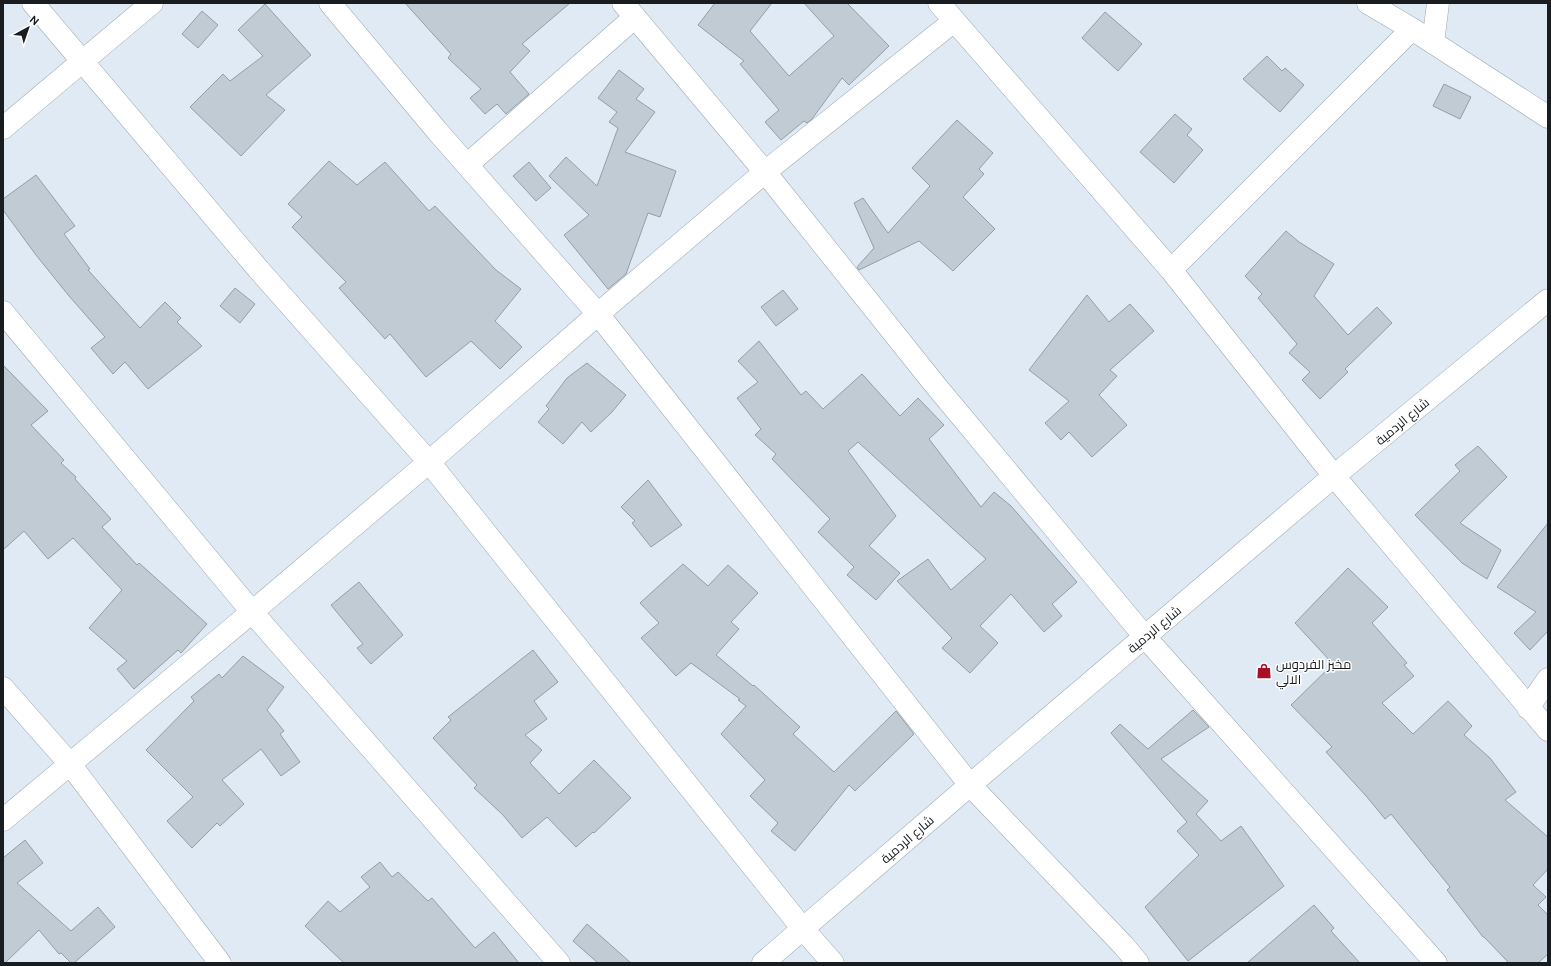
<svg xmlns="http://www.w3.org/2000/svg" width="1551" height="966" viewBox="0 0 1551 966" font-family="Ubuntu,Cairo,sans-serif">
<rect width="100%" height="100%" fill="#dfeaf4"/>
<!-- building -->
<path fill="#c0cbd4" stroke="#949ea8" d="M 405,3 L 570,3 L 522,44 L 530,51 L 510,72 L 529,94 L 506,114 L 497,104 L 485,114 L 470,98 L 481,89 L 448,58 L 451,54 Z
M 715,3 L 772,3 L 750,31 L 789,76 L 834,36 L 804,3 L 847,3 L 889,46 L 849,85 L 842,78 L 812,119 L 807,123 L 804,121 L 781,140 L 765,122 L 779,110 L 740,64 L 744,61 L 698,25 Z
M 265,4 L 311,55 L 266,95 L 285,110 L 241,156 L 190,107 L 223,74 L 230,81 L 263,56 L 238,30 Z
M 202,11 L 218,25 L 198,48 L 182,34 Z
M 1105,12 L 1142,44 L 1118,71 L 1082,38 Z
M 1267,56 L 1282,71 L 1285,68 L 1304,85 L 1280,112 L 1243,79 Z
M 619,70 L 644,89 L 636,99 L 655,112 L 625,152 L 676,171 L 660,217 L 648,213 L 626,274 L 608,289 L 564,235 L 589,215 L 549,176 L 566,157 L 597,186 L 618,128 L 609,122 L 617,112 L 598,98 Z
M 1444,84 L 1471,97 L 1460,119 L 1433,106 Z
M 1175,114 L 1192,129 L 1187,135 L 1203,150 L 1174,183 L 1140,152 Z
M 957,120 L 993,153 L 979,169 L 984,174 L 963,197 L 995,229 L 953,271 L 919,241 L 859,270 L 857,267 L 874,248 L 854,203 L 863,198 L 888,233 L 930,186 L 912,168 Z
M 329,161 L 357,185 L 385,162 L 429,211 L 435,206 L 496,270 L 521,289 L 495,321 L 522,347 L 500,369 L 471,341 L 426,377 L 390,334 L 385,339 L 339,288 L 346,282 L 292,227 L 302,217 L 288,204 Z
M 529,162 L 551,188 L 536,201 L 513,176 Z
M 36,175 L 75,226 L 64,234 L 90,269 L 88,270 L 140,328 L 165,302 L 181,318 L 177,322 L 202,346 L 148,389 L 125,362 L 113,374 L 91,348 L 105,337 L 69,296 L 36,255 L 3,210 L 3,199 Z
M 1286,231 L 1299,242 L 1334,264 L 1314,296 L 1348,335 L 1377,307 L 1392,323 L 1345,369 L 1348,372 L 1320,399 L 1302,380 L 1310,372 L 1289,353 L 1297,344 L 1258,298 L 1262,294 L 1245,276 Z
M 235,288 L 255,304 L 240,323 L 220,306 Z
M 783,290 L 798,309 L 776,326 L 761,307 Z
M 1087,295 L 1109,322 L 1130,304 L 1154,331 L 1110,370 L 1117,376 L 1099,395 L 1127,425 L 1092,457 L 1069,432 L 1061,440 L 1045,423 L 1069,401 L 1029,370 Z
M 759,341 L 801,395 L 806,391 L 823,409 L 862,374 L 900,416 L 918,398 L 944,425 L 929,439 L 981,507 L 994,492 L 1011,506 L 1077,582 L 1052,604 L 1062,616 L 1044,632 L 1011,594 L 980,626 L 998,643 L 970,673 L 942,648 L 952,638 L 897,581 L 928,559 L 951,590 L 986,559 L 858,442 L 848,451 L 896,516 L 869,546 L 900,573 L 876,600 L 847,575 L 854,567 L 818,532 L 830,519 L 772,459 L 776,454 L 755,435 L 761,429 L 737,398 L 758,382 L 738,361 Z
M 587,363 L 626,395 L 612,412 L 591,432 L 582,422 L 563,444 L 538,422 L 549,409 L 546,406 L 567,378 Z
M 3,365 L 48,411 L 31,425 L 64,460 L 61,463 L 76,477 L 75,479 L 111,519 L 102,527 L 137,565 L 139,563 L 207,624 L 181,653 L 178,650 L 134,689 L 117,669 L 127,661 L 89,628 L 122,590 L 73,538 L 48,559 L 24,531 L 3,550 Z
M 1478,446 L 1507,477 L 1460,523 L 1501,550 L 1487,579 L 1462,563 L 1415,515 L 1460,471 L 1455,465 Z
M 648,480 L 682,525 L 651,547 L 632,523 L 635,521 L 621,507 Z
M 1548,523 L 1548,631 L 1530,650 L 1514,633 L 1536,612 L 1497,587 Z
M 683,564 L 708,586 L 728,565 L 758,593 L 731,622 L 739,629 L 716,655 L 753,686 L 754,685 L 800,727 L 793,734 L 834,772 L 896,711 L 914,734 L 855,791 L 849,785 L 795,851 L 771,831 L 778,823 L 750,796 L 765,780 L 721,734 L 746,706 L 738,700 L 740,699 L 691,663 L 676,676 L 641,638 L 659,623 L 640,603 Z
M 1348,568 L 1388,607 L 1372,623 L 1407,663 L 1404,665 L 1414,676 L 1382,703 L 1413,734 L 1448,701 L 1472,726 L 1464,735 L 1490,758 L 1516,792 L 1505,800 L 1548,837 L 1548,869 L 1533,885 L 1546,897 L 1538,905 L 1548,915 L 1548,954 L 1538,963 L 1509,963 L 1484,937 L 1483,937 L 1447,890 L 1450,887 L 1391,814 L 1385,819 L 1367,797 L 1326,752 L 1332,747 L 1291,705 L 1333,664 L 1295,623 Z
M 359,582 L 403,635 L 371,664 L 357,648 L 363,644 L 331,605 Z
M 533,650 L 558,682 L 534,701 L 547,719 L 525,735 L 542,750 L 530,763 L 559,794 L 594,760 L 631,798 L 594,833 L 593,832 L 576,847 L 547,817 L 522,838 L 503,815 L 474,788 L 477,785 L 433,738 L 451,720 L 448,717 Z
M 243,656 L 284,687 L 267,710 L 284,731 L 280,734 L 300,762 L 281,776 L 261,749 L 222,780 L 244,804 L 220,826 L 217,823 L 192,848 L 167,821 L 193,797 L 146,750 L 194,701 L 191,697 L 219,674 L 222,678 Z
M 1193,710 L 1209,727 L 1161,759 L 1208,801 L 1196,814 L 1221,841 L 1241,826 L 1284,886 L 1188,961 L 1145,907 L 1199,855 L 1177,831 L 1187,822 L 1111,733 L 1120,724 L 1148,749 Z
M 25,840 L 43,863 L 17,883 L 71,931 L 98,907 L 115,927 L 74,963 L 71,963 L 61,953 L 59,954 L 39,930 L 5,963 L 3,963 L 3,858 Z
M 380,862 L 392,877 L 398,872 L 428,901 L 432,898 L 475,948 L 494,932 L 519,963 L 344,963 L 305,926 L 328,901 L 340,912 L 370,887 L 361,877 Z
M 1314,905 L 1334,928 L 1331,931 L 1360,963 L 1247,963 Z
M 587,924 L 631,963 L 598,963 L 573,941 Z"/>
<g fill="none" stroke-linecap="round" stroke-linejoin="round">
<!-- minor casing -->
<g stroke="#9ea9b2" stroke-width="23">
<path id="minor" d="M 33,3 L 259,270 L 429,462 L 803,929 L 833,963
M 330,3 L 438,132 L 598,314 L 970,785 L 1124,946 L 1138,963
M 623,3 L 765,172 L 936,386 L 1145,637 L 1436,963
M 939,3 L 1171,270 L 1334,476 L 1548,730
M 1368,3 L 1412,29 L 1548,117
M 1433,43 L 1438,3
M 3,128 L 152,3
M 467,165 L 635,17
M 1171,270 L 1412,29
M 3,312 L 252,612 L 559,963
M 3,688 L 70,764 L 220,963
M 1528,708 L 1548,679
M 3,820 L 252,612 L 429,462 L 598,314 L 765,172 L 954,21
M 763,963 L 970,785 L 1334,476 L 1548,300"/>
</g>
<!-- minor -->
<use href="#minor" stroke="#fff" stroke-width="22"/>
</g>
<!-- icons -->
<defs>
<g id="shop-bare" transform="scale(1.2)"><path d="M-5-2.5h2.3a2.7 3.5 0 0 1 5.4 0H5L5.5 6h-11ZM-1.5-2.5h3a1.5 2.3 0 0 0-3 0Z" fill="#a70f27" stroke="#fff" stroke-width="2.5" paint-order="stroke"/></g>
</defs>
<g fill-rule="evenodd">
<use href="#shop-bare" x="1264" y="671"/>
</g>
<g text-anchor="middle" dominant-baseline="central" stroke-width="3" stroke-linejoin="round" paint-order="stroke">
<!-- street labels -->
<g font-size="13" fill="#191d20" stroke="#fff">
<text transform="translate(1402 421) rotate(-40)">شارع الردمية</text>
<text transform="translate(1154 629) rotate(-40)">شارع الردمية</text>
<text transform="translate(907 839) rotate(-41)">شارع الردمية</text>
</g>
<!-- poi labels -->
<g font-size="13" fill="#191d20" stroke="#fff" text-anchor="start">
<text x="1276" y="664">مخبز الفردوس<tspan x="1276" dy="15">الالي</tspan></text>
</g>
</g>
<!-- border -->
<rect width="1551" height="966" fill="none" stroke="#191d20" stroke-width="8"/>
<!-- north arrow -->
<g transform="translate(28 28) rotate(40)" stroke="#ffffff" stroke-width="3" paint-order="stroke">
<path d="M0-3L7 15L0 10L-7 15Z" fill="#191d20"/>
<text y="-6" font-size="11" font-weight="bold" text-anchor="middle" fill="#191d20">N</text>
</g>
</svg>
